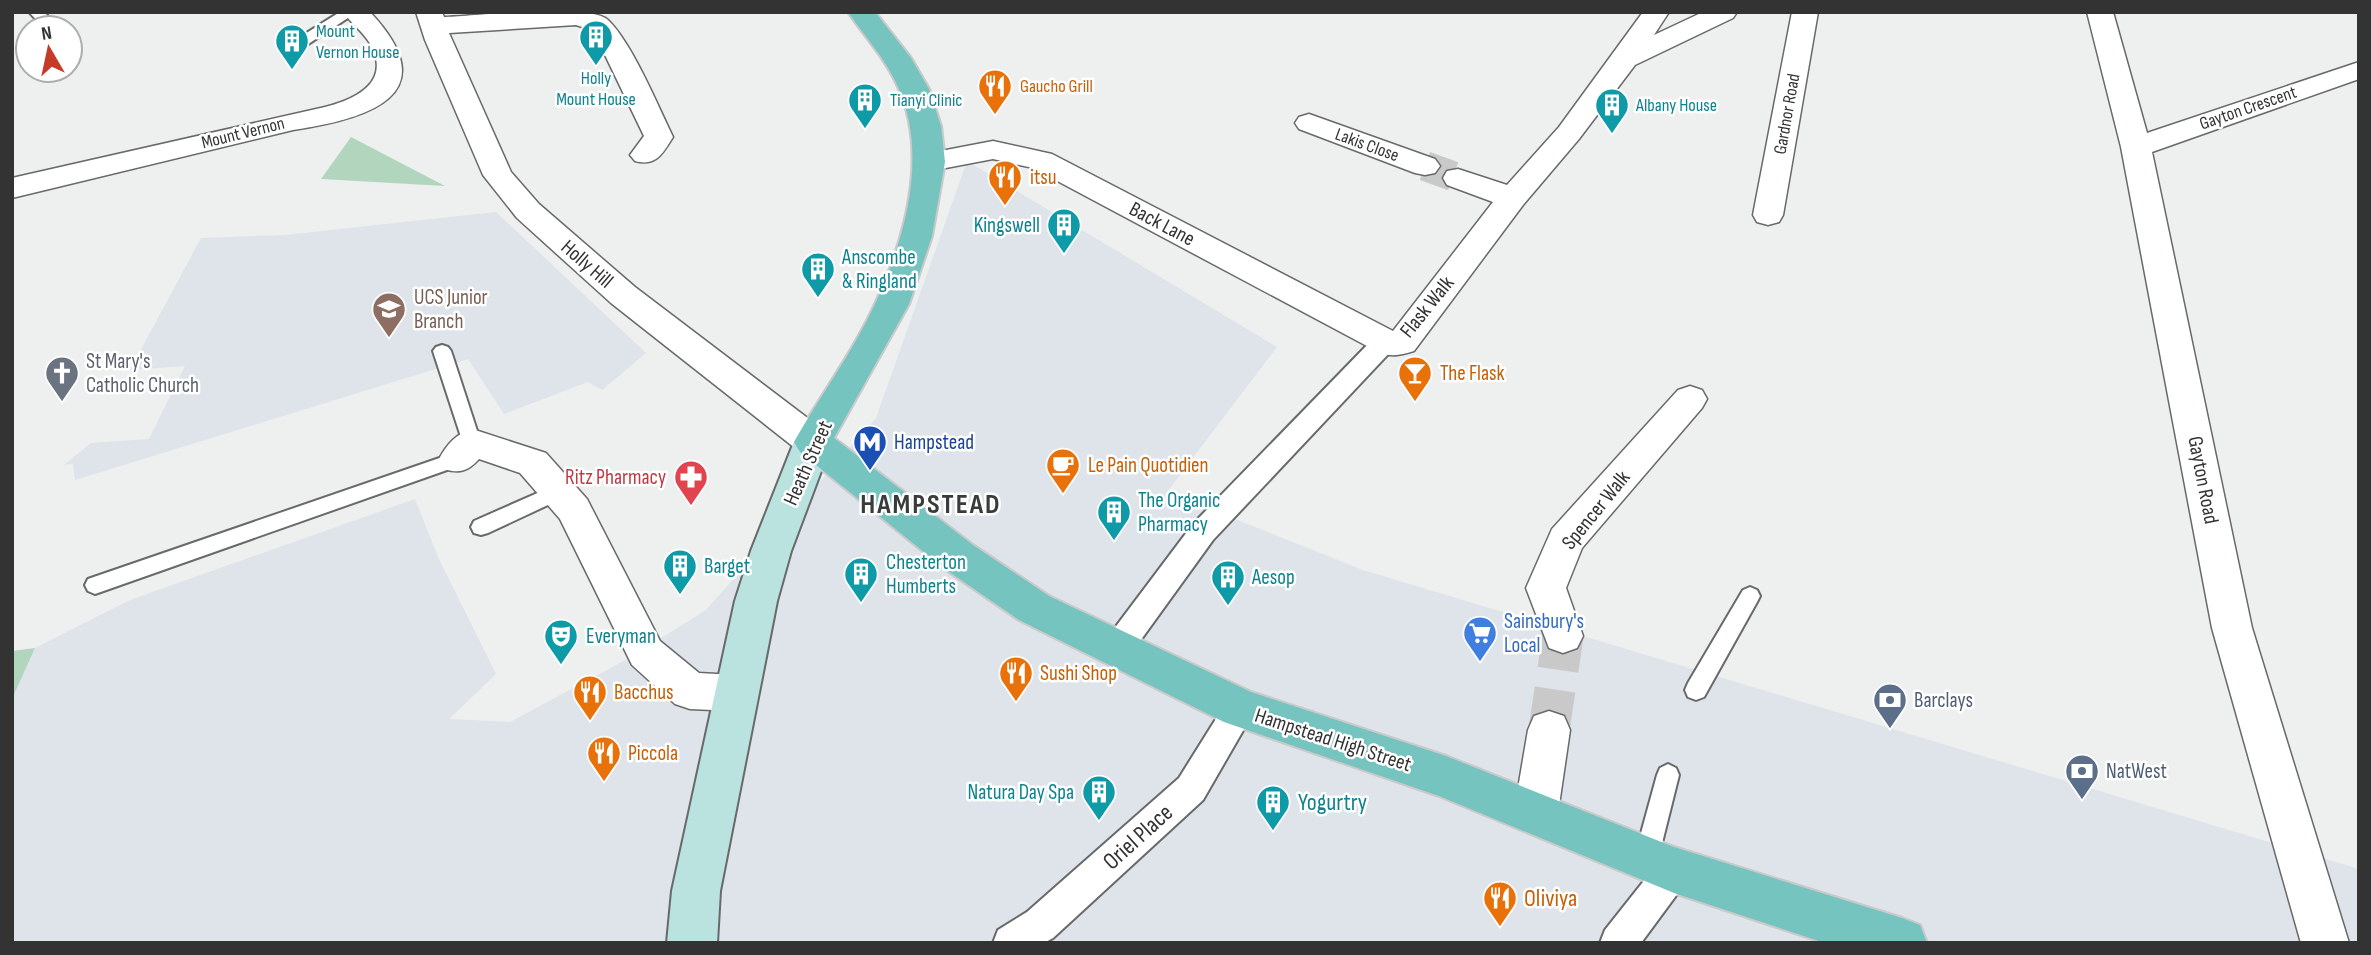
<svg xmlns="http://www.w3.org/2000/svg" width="2371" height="955" viewBox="0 0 2371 955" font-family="'Sofia Sans Condensed',sans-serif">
<rect width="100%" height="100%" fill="#eeefef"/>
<!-- built -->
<path fill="#dee4ea" d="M 967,161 L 1277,347 L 1167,492 L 1363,570 L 2359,869 L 2359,943 L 12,943 L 12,699 L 35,648 L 130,600 L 415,499 L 438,557 L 496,674 L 449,719 L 510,722 L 631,657 L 706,610 L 876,418 Z
M 496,212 L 646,353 L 602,390 L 588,382 L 504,414 L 468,359 L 75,480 L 73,464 L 64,465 L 91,443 L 149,439 L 185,366 L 130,370 L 201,238 L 285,235 Z"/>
<!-- green -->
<path fill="#b2d6bd" d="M 351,137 L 445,186 L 321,179 Z
M 35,648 L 12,699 L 12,651 Z"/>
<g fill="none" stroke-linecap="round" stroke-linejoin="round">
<!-- minor-tunnel-far1 -->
<path stroke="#c9c9ca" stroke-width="30" stroke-dasharray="30 15" stroke-linecap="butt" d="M 1425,166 L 1458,178"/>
<!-- minor-tunnel -->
<path stroke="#c9c9ca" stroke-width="41" stroke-dasharray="41 20" stroke-linecap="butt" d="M 1549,730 L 1563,636"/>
<!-- service casing -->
<g stroke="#68696a" stroke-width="4">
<path id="service" d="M 29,12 L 44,12 L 59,28 L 44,28 Z
M 340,12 L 357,12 L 299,50 L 289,50 L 289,44 Z
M 442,345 L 448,347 L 451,351 L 481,443 L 479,448 L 465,448 L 463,443 L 433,351 L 436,347 Z
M 457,452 L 464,454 L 467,459 L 464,464 L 95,594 L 88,591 L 85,585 L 88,579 Z
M 558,484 L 565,487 L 568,492 L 565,497 L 488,533 L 481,535 L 474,533 L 471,527 L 474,521 Z
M 1750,587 L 1757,590 L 1760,596 L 1757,602 L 1704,697 L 1696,700 L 1688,697 L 1685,690 L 1688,683 L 1743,590 Z
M 1668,764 L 1676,768 L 1679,775 L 1658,859 L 1654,867 L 1646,870 L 1638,867 L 1634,859 L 1657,775 L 1660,768 Z"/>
</g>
<!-- pedestrian casing -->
<g stroke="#68696a" stroke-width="4">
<path id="pedestrian" d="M 1384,334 L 1393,337 L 1397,343 L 1393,349 L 1213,540 L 1127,659 L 1116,663 L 1105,659 L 1100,650 L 1105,641 L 1193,524 L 1375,337 Z
M 1240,694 L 1251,698 L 1256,708 L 1203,800 L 1053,938 L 1044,943 L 993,943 L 998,930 L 1027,912 L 1179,778 L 1229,698 Z
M 1674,853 L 1686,858 L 1691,870 L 1686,882 L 1641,943 L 1600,943 L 1605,930 L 1662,858 Z"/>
</g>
<!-- minor casing -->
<g stroke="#68696a" stroke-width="3">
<path id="minor" d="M 343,12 L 370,12 C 448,95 368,119 293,130 L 12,198 L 12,178 L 325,107 C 357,99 393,81 369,42 C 362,31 351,23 343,12 Z
M 416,12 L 442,12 L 444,17 C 472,16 591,3 608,20 C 632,43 658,106 673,137 C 663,153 656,167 635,161 L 630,155 L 644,136 L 606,57 L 588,29 L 576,25 L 449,33 L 511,172 L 539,204 L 635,287 L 826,432 L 831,442 L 826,452 L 813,456 L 800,452 L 611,303 L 517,218 L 483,175 L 425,40 Z
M 1643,12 L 1669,12 L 1654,35 L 1703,12 L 1737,12 L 1733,18 L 1635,65 L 1579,139 L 1523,205 L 1414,351 C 1401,355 1393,357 1380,353 L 1033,168 L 993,159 L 930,171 L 920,169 L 915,162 L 920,155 L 993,141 L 1052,154 L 1393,331 L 1493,202 L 1447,185 L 1443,178 L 1447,171 L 1458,169 L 1507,185 L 1559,127 Z
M 1792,12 L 1818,12 L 1783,215 L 1779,222 L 1768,225 L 1757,222 L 1753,215 Z
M 2087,12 L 2113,12 L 2147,133 L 2359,62 L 2359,79 L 2152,152 L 2252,628 L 2349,943 L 2301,943 L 2212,628 L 2121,147 Z
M 1309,114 L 1435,159 L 1440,166 L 1435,173 L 1425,175 L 1415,173 L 1299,129 L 1295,123 L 1299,117 Z
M 1690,386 L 1702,390 L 1707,399 L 1702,408 L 1582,548 L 1566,588 L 1583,636 L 1577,648 L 1563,653 L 1549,648 L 1526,588 L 1552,529 L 1678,390 Z
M 472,429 L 546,453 L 587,499 L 660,641 L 699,673 L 735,675 L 750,680 L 756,693 L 750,706 L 735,711 L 690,709 L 675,704 L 632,665 L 560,519 L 520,473 L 479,459 C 468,471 460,474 444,469 L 439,459 C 447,444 456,434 472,429 Z
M 1549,711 L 1564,716 L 1570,730 L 1558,812 L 1552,827 L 1536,833 L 1520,827 L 1514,812 L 1528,730 L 1534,716 Z"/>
</g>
<!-- secondary casing -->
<g stroke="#68696a" stroke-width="4">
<path id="secondary" d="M 813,428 L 826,432 L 832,442 L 791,551 L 777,601 L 720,891 L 717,943 L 667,943 L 672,891 L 735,601 L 751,551 L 794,442 L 800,432 Z"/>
</g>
<!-- primary casing -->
<g stroke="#cacaca" stroke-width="4">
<path id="primary" d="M 848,12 L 875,12 L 911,58 L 929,89 L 941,126 L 945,162 L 932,236 L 909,304 L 834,438 L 973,545 L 1049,596 L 1251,692 L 1446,756 L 1674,847 L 1902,918 L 1920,925 L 1927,943 L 1825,943 L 1674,893 L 1439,796 L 1224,722 L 1019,620 L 945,569 L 800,452 L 794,442 C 820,396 853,352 875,304 C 905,239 929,155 898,87 C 886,59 865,37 848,12 Z"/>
</g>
<!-- service -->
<use href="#service" fill="#fff" fill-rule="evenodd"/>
<!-- pedestrian -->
<use href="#pedestrian" fill="#fff" fill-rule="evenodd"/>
<!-- minor -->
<use href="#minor" fill="#fff" fill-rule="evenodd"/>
<!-- secondary -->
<use href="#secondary" fill="#bae2df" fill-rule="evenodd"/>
<!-- primary -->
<use href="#primary" fill="#75c4bf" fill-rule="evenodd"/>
</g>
<!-- icons -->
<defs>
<g id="building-pin" transform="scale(1.75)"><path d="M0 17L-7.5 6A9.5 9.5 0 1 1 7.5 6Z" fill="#0f9aa8" stroke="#fff"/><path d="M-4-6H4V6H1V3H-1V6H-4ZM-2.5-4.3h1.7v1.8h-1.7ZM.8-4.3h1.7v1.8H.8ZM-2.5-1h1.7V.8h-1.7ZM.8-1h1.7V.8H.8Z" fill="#fff"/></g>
<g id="restaurant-pin" transform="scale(1.75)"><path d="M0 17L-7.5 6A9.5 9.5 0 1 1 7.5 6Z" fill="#e8710a" stroke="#fff"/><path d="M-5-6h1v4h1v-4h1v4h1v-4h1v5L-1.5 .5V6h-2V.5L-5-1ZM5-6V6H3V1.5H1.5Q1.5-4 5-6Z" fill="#fff"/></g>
<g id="school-pin" transform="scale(1.75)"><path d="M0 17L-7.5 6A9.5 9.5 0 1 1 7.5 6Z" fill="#8d6e63" stroke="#fff"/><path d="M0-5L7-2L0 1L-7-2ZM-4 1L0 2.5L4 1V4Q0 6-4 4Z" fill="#fff"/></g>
<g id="church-pin" transform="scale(1.75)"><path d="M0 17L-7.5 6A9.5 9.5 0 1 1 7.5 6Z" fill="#6b7280" stroke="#fff"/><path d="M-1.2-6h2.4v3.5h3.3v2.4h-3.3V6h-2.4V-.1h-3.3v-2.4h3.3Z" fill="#fff"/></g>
<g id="bar-pin" transform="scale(1.75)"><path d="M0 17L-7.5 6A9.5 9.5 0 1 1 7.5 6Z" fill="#e8710a" stroke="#fff"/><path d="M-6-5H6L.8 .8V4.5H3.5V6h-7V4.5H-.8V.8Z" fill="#fff"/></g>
<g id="metro-pin" transform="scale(1.75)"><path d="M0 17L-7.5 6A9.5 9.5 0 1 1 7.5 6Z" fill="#1a4fb4" stroke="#fff"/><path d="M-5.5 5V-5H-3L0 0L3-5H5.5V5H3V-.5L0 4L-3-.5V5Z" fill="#fff"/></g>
<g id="cafe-pin" transform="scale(1.75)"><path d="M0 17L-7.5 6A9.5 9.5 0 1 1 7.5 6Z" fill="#e8710a" stroke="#fff"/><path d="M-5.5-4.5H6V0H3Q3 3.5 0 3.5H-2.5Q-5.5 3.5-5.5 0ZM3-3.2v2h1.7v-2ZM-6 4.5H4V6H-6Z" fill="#fff"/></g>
<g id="pharmacy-pin" transform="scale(1.75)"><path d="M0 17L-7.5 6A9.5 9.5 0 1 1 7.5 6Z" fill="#e0444e" stroke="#fff"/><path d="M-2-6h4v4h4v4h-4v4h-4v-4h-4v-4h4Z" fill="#fff"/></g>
<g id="supermarket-pin" transform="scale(1.75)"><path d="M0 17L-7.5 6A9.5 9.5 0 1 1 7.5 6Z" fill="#3f7fe0" stroke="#fff"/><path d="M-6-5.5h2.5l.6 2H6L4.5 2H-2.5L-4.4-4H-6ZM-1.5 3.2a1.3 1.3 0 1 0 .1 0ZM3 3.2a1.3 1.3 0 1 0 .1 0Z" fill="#fff"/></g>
<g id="theatre-pin" transform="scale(1.75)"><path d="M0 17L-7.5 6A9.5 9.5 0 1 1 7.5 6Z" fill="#0f9aa8" stroke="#fff"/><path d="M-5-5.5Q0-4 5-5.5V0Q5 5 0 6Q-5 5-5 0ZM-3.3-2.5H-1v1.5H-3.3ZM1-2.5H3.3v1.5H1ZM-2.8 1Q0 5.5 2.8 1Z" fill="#fff"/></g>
<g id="bank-pin" transform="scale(1.75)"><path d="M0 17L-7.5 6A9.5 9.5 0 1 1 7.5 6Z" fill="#5c6f8a" stroke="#fff"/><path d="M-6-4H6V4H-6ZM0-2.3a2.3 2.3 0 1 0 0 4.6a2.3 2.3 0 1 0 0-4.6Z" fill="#fff"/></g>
</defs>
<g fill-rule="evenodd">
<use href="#building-pin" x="596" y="37"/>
<use href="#building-pin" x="292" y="41"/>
<use href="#restaurant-pin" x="995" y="86"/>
<use href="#building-pin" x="865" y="100"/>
<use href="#building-pin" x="1612" y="105"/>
<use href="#restaurant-pin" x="1005" y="177"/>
<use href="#building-pin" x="1064" y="225"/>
<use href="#building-pin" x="818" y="269"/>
<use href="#school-pin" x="389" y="309"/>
<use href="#church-pin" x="62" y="373"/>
<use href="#bar-pin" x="1415" y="373"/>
<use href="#metro-pin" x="870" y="442"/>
<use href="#cafe-pin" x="1063" y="465"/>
<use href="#pharmacy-pin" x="691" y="477"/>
<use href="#building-pin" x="1114" y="512"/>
<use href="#building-pin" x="680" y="566"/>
<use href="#building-pin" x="861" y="574"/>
<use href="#building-pin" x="1228" y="577"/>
<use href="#supermarket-pin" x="1480" y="633"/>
<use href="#theatre-pin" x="561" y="636"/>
<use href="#restaurant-pin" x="1016" y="673"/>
<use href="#restaurant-pin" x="590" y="692"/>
<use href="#bank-pin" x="1890" y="700"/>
<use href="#restaurant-pin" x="604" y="753"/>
<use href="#bank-pin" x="2082" y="771"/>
<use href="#building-pin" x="1099" y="792"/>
<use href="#building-pin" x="1273" y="802"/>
<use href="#restaurant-pin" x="1500" y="898"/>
</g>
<g text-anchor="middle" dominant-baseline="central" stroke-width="5" stroke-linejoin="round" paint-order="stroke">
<!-- far-culture labels -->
<g font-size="18" fill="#0d838f" stroke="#fff" text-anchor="start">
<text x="316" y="31">Mount<tspan x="316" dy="21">Vernon House</tspan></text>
<text x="596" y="78" text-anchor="middle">Holly<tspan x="596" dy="21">Mount House</tspan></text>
<text x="890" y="100">Tianyi Clinic</text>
<text x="1636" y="105">Albany House</text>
</g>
<!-- far-food labels -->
<g font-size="18" fill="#c56008" stroke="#fff" text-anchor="start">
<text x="1020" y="86">Gaucho Grill</text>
</g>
<!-- far-street labels -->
<g font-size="18" fill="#333334" stroke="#fff">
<text transform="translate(2248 108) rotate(-19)">Gayton Crescent</text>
<text transform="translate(1787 114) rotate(-80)">Gardnor Road</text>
<text transform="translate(243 133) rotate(-14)">Mount Vernon</text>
<text transform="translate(1367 145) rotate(20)">Lakis Close</text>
</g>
<!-- food labels -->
<g font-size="21" fill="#c56008" stroke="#fff" text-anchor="start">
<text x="1030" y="177">itsu</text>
<text x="1440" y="373">The Flask</text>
<text x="1088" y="465">Le Pain Quotidien</text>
<text x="1040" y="673">Sushi Shop</text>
<text x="614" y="692">Bacchus</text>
<text x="628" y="753">Piccola</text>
</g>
<!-- street labels -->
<g font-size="21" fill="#333334" stroke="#fff">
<text transform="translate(1162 224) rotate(28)">Back Lane</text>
<text transform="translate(587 264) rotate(41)">Holly Hill</text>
<text transform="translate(1427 307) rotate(-51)">Flask Walk</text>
<text transform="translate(808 463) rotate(-66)">Heath Street</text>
<text transform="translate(2203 480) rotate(79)">Gayton Road</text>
<text transform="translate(1596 510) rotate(-51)">Spencer Walk</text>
<text transform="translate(1333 740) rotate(18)">Hampstead High Street</text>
</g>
<!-- culture labels -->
<g font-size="21" fill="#0d838f" stroke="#fff" text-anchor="start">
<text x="1040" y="225" text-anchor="end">Kingswell</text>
<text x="842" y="257">Anscombe<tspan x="842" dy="24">&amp; Ringland</tspan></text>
<text x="1138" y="500">The Organic<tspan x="1138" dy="24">Pharmacy</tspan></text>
<text x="886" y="562">Chesterton<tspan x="886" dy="24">Humberts</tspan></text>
<text x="704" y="566">Barget</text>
<text x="1252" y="577">Aesop</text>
<text x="586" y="636">Everyman</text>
<text x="1074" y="792" text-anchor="end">Natura Day Spa</text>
</g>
<!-- education labels -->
<g font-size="21" fill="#785e54" stroke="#fff" text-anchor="start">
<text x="414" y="297">UCS Junior<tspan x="414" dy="24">Branch</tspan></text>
</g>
<!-- worship labels -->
<g font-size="21" fill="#5b616d" stroke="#fff" text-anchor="start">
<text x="86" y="361">St Mary's<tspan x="86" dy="24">Catholic Church</tspan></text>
</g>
<!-- transit labels -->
<g font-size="21" fill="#164399" stroke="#fff" text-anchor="start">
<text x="894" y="442">Hampstead</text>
</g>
<!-- health labels -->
<g font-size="21" fill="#be3a42" stroke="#fff" text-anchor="end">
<text x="666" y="477">Ritz Pharmacy</text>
</g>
<!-- shop labels -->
<g font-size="21" fill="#366cbe" stroke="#fff" text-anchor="start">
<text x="1504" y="621">Sainsbury's<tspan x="1504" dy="24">Local</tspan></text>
</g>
<!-- service labels -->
<g font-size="21" fill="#4e5e75" stroke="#fff" text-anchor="start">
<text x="1914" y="700">Barclays</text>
<text x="2106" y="771">NatWest</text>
</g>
<!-- near-culture labels -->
<g font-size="24" fill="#0d838f" stroke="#fff" text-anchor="start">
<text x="1298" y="802">Yogurtry</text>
</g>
<!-- near-street labels -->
<g font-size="24" fill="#333334" stroke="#fff">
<text transform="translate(1138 837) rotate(-42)">Oriel Place</text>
</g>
<!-- near-food labels -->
<g font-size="24" fill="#c56008" stroke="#fff" text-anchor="start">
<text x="1524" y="898">Oliviya</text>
</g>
<!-- district labels -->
<g font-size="28" font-weight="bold" letter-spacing="2" fill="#3a3b3b" stroke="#fff">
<text x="931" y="504">HAMPSTEAD</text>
</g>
</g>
<!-- border -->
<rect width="2371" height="955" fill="none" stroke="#333334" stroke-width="28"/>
<!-- north arrow -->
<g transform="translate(49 49) rotate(351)"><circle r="33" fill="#ffffff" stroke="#adadae" stroke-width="2"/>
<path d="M0-5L12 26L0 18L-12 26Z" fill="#c63a28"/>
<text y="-10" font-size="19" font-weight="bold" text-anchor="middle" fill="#333334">N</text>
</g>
</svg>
